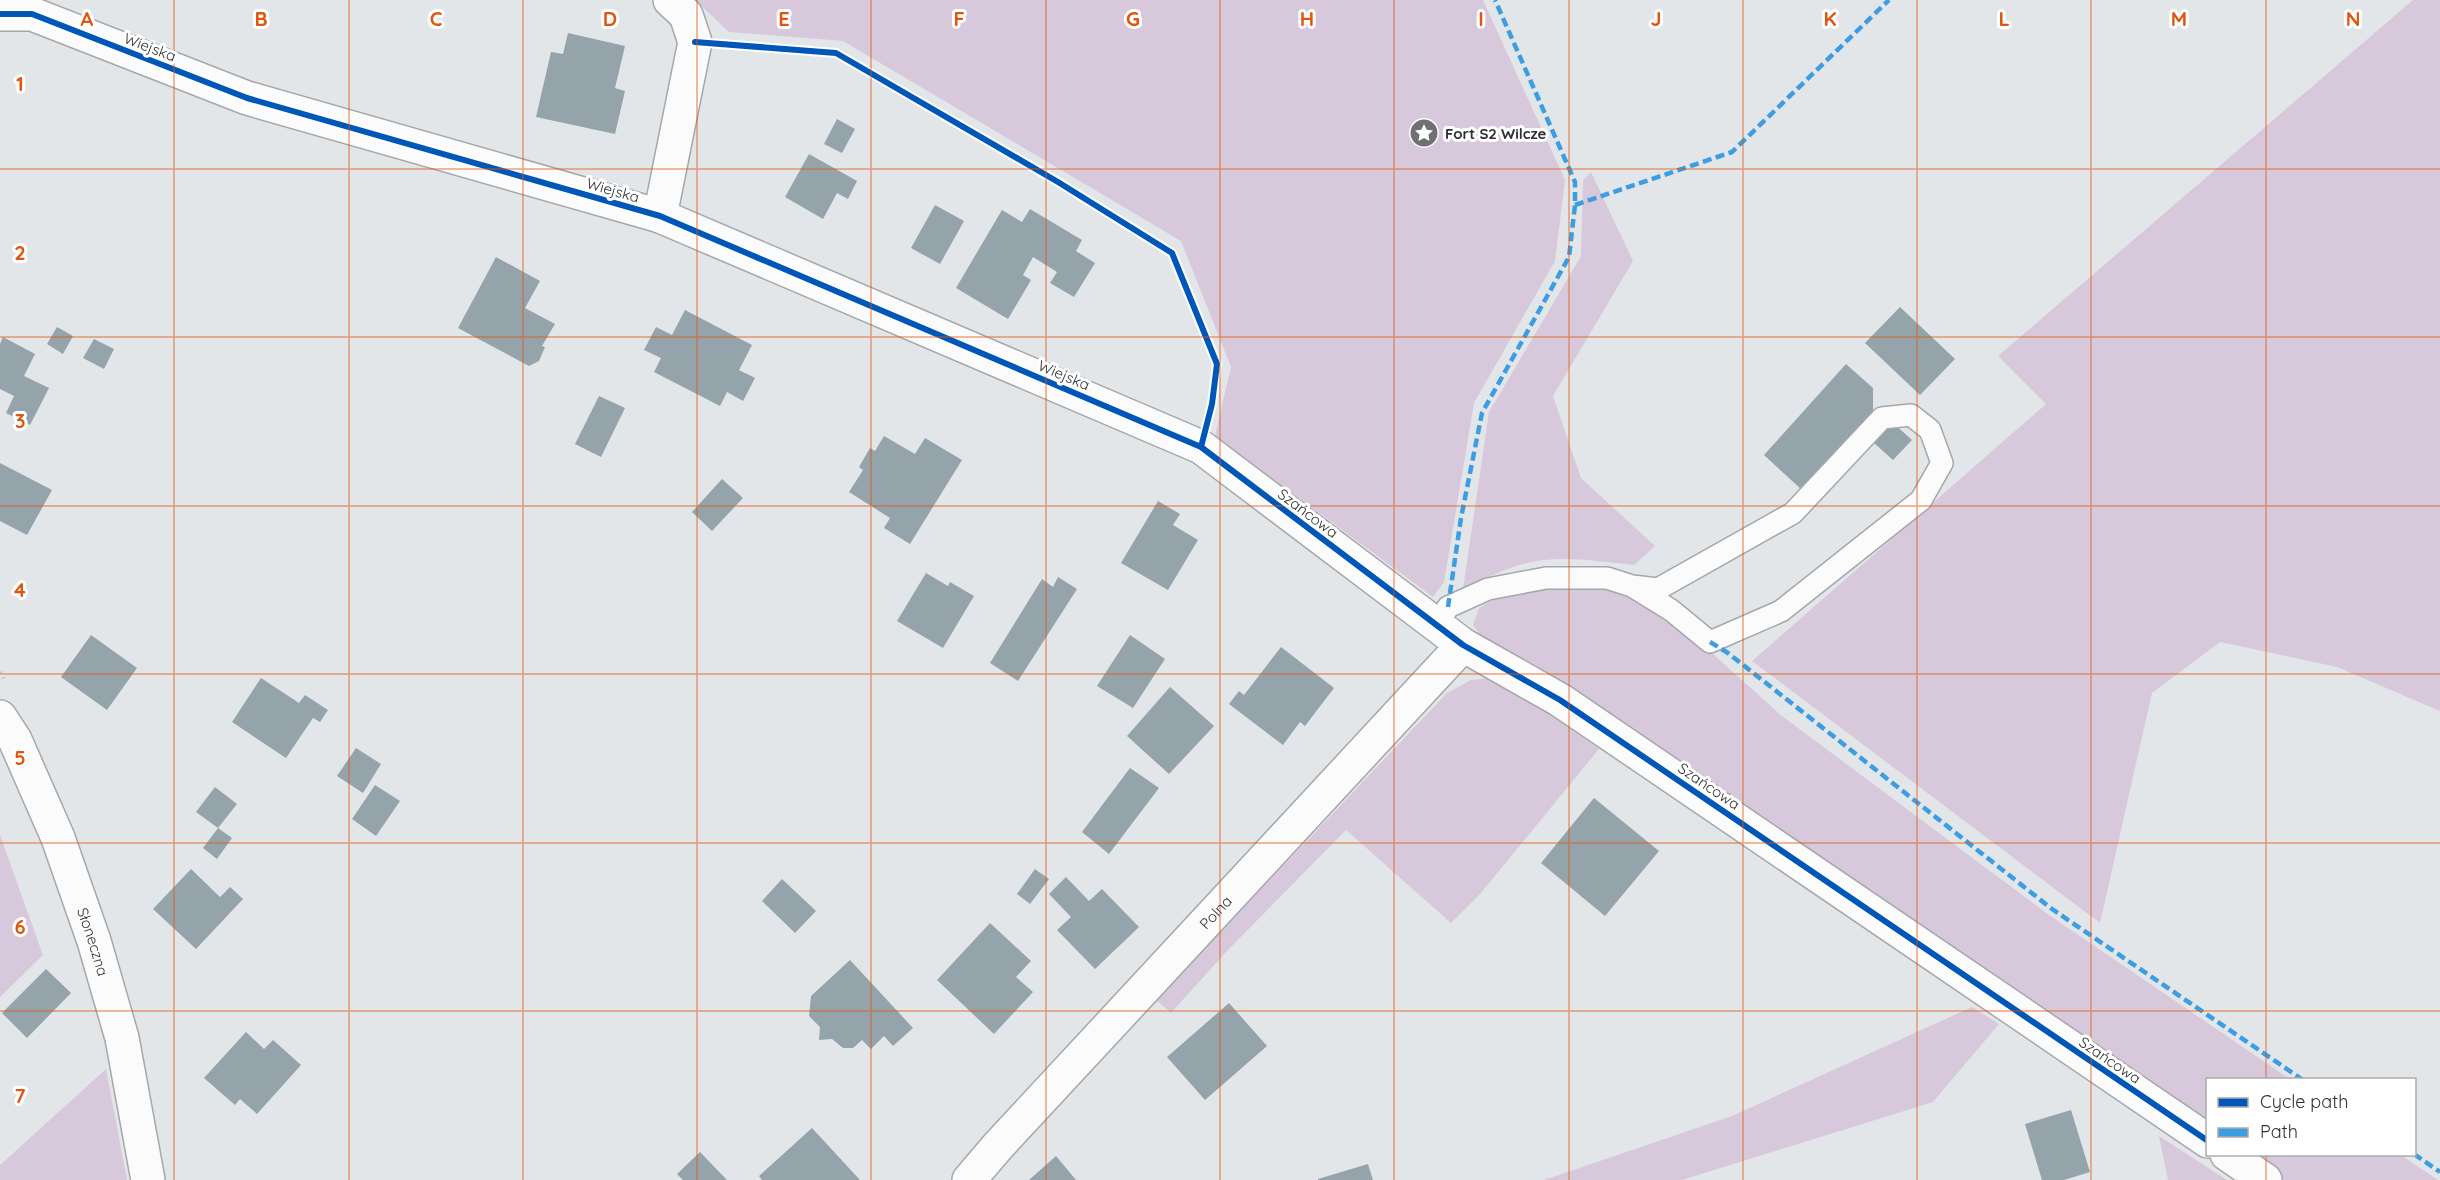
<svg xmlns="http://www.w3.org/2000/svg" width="2440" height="1180" viewBox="0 0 2440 1180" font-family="Quicksand,sans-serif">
<rect width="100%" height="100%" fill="#e3e6e9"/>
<!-- green -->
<path fill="#d7c9db" d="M 695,0 L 1483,0 L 1565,180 L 1555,261 L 1474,403 L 1444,582 L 1433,597 L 1215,436 L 1231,367 L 1181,241 L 843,41 L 729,32 Z
M 2413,0 L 2440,0 L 2440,711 L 2337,667 L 2220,642 L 2152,693 L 2100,923 L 1752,661 L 2046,404 L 1998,356 Z
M 1591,172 L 1633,261 L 1553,396 L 1581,478 L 1655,546 L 1634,565 C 1602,562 1569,556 1537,561 C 1511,565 1486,578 1463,589 L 1489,412 L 1581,256 L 1583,180 Z
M 1619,586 L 1665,611 L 1782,716 L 2049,915 L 2290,1079 L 2208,1080 L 2207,1132 L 1483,639 L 1473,625 L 1479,608 L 1516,587 Z
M 1492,678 L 1520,693 L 1599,749 L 1481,893 L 1451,923 L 1346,830 L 1227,951 L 1171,1013 L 1156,1000 L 1447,693 L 1471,680 Z
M 0,835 L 43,955 L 0,997 Z
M 1972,1007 L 1999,1024 L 1933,1102 L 1682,1180 L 1544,1180 L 1732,1116 Z
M 106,1069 L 127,1180 L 0,1180 L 0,1165 Z
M 2159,1136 L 2227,1180 L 2168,1180 Z
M 2241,1155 L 2401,1155 L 2438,1180 L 2279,1180 Z"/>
<!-- building -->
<path fill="#95a3aa" d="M 568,33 L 625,46 L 615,88 L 625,91 L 615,134 L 536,117 L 551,52 L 563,54 Z
M 837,119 L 855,129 L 842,153 L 824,144 Z
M 809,154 L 857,181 L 848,199 L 837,193 L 823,219 L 785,197 Z
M 935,205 L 964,221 L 940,264 L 911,248 Z
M 1030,209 L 1082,240 L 1076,251 L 1095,263 L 1074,297 L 1050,283 L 1057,272 L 1033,257 L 1023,275 L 1031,280 L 1008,319 L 956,288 L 1002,210 L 1022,222 Z
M 496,257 L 540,281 L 525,308 L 555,324 L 542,346 L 545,347 L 539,361 L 529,366 L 458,328 Z
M 1900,307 L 1955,359 L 1920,395 L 1865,343 Z
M 685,310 L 752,345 L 739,370 L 755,378 L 743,401 L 727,392 L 720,406 L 654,372 L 661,358 L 644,350 L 656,327 L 672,335 Z
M 57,327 L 73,336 L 63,354 L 47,344 Z
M 3,337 L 35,354 L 24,376 L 49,388 L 30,425 L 6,413 L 14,396 L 0,389 L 0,344 Z
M 94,339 L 114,349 L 104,369 L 83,358 Z
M 1846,364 L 1873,388 L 1873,412 L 1802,490 L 1764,455 Z
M 599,396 L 625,408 L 601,457 L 575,444 Z
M 1892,422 L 1912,440 L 1893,460 L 1873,442 Z
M 884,436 L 915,454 L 925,438 L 962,460 L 910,544 L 884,528 L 890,518 L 849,492 L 863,470 L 859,467 L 870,448 L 875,451 Z
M 0,463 L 52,490 L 27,535 L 0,521 Z
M 722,479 L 743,498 L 712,531 L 692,512 Z
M 1158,501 L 1180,514 L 1173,525 L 1198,540 L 1168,590 L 1121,563 Z
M 926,573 L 948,586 L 950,582 L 974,596 L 943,648 L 897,621 Z
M 1058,577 L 1077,589 L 1018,681 L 990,663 L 1042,579 L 1053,587 Z
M 91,635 L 137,668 L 107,710 L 61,677 Z
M 1130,635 L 1165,659 L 1133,708 L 1097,686 Z
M 1281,647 L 1334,688 L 1305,726 L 1300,722 L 1283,745 L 1229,704 L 1239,691 L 1244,695 Z
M 261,678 L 299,703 L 305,695 L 328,710 L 320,722 L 313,718 L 286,758 L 232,722 Z
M 1170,687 L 1214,726 L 1169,774 L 1127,736 Z
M 356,748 L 381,764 L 363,793 L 337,776 Z
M 1130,768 L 1159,788 L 1109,854 L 1082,832 Z
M 375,785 L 400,801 L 376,836 L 352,819 Z
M 215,787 L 237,804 L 218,828 L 232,838 L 217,859 L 203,848 L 218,828 L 196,812 Z
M 1594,798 L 1659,851 L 1605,916 L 1541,863 Z
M 191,869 L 220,897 L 230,887 L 243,899 L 196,949 L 153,909 Z
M 1035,869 L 1049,879 L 1030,904 L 1017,894 Z
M 1066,877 L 1089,901 L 1102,889 L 1139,927 L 1095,969 L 1057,930 L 1071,917 L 1049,894 Z
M 782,879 L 816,911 L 795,933 L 762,901 Z
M 990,923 L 1031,961 L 1016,977 L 1033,992 L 994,1034 L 937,980 Z
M 850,960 L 913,1028 L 893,1046 L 884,1036 L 871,1049 L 862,1040 L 853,1048 L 843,1048 L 832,1039 L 819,1040 L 820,1027 L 809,1016 L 811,996 Z
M 46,969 L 71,993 L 27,1038 L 2,1013 Z
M 1229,1003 L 1267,1046 L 1205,1100 L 1167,1057 Z
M 246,1032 L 264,1049 L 273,1040 L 301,1065 L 257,1114 L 240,1099 L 235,1105 L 204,1078 Z
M 2071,1110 L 2090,1172 L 2064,1180 L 2042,1180 L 2025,1124 Z
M 812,1128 L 860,1180 L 762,1180 L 759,1176 Z
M 700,1152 L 727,1180 L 683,1180 L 677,1174 Z
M 1056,1156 L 1076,1180 L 1029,1180 Z
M 1368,1164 L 1373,1180 L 1318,1180 L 1318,1179 Z"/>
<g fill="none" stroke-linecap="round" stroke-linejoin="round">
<!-- lane casing -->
<g stroke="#a5a7a9" stroke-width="24">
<path id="lane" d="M 1437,626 L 1448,607 L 1488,589 L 1546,578 L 1607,578 L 1632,586 L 1671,610 L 1710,642 L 1781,611 L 1921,500 L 1942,463 L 1930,430 L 1911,415 L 1882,418 L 1793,513 L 1658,589 L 1632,586"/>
</g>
<!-- street casing -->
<g stroke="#a5a7a9" stroke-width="36">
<g id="street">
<path d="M 0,14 L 32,14 L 247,98 L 660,216 L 1201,447 L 1463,645 L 1560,700 L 2208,1141"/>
<path d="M 660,216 L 695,42 L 686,15 L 670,0"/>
<path id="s1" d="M 0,717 L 15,740 L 58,838 L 94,941 L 122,1038 L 148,1180"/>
<path d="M 2227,1154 L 2265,1180"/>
<path id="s2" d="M 969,1180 L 998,1146 L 1463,645"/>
</g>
</g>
<!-- path -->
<path stroke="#c5c5c7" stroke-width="4" stroke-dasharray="1.5 4.5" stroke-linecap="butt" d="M 0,672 L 4,679"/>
<!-- lane -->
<use href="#lane" stroke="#fbfbfc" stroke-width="21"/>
<!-- street -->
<use href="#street" stroke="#fbfbfc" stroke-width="33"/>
<!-- quiet -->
<path stroke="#3d9de2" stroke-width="4.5" stroke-dasharray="9 4.5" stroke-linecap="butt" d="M 1575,205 L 1732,152 L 1889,0
M 1448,607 L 1461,518 L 1482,413 L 1569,257 L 1575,205 L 1575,182 L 1495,0
M 1710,642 L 1728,653 L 2052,909 L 2303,1080
M 2414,1154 L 2440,1172"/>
<!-- cycleway casing -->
<g stroke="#fff" stroke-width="10">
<path id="cycleway" d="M 0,14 L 32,14 L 247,98 L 660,216 L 1201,447 L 1463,645 L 1560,700 L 2208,1141
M 695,42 L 836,53 L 1058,182 L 1172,253 L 1217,364 L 1212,404 L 1201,447"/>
</g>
<!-- cycleway -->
<use href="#cycleway" stroke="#0057b8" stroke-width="6"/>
</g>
<!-- grid -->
<path fill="none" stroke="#df570e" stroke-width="1.5" stroke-opacity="0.55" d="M 174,0 L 174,1180M 349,0 L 349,1180M 523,0 L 523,1180M 697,0 L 697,1180M 871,0 L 871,1180M 1046,0 L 1046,1180M 1220,0 L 1220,1180M 1394,0 L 1394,1180M 1569,0 L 1569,1180M 1743,0 L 1743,1180M 1917,0 L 1917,1180M 2091,0 L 2091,1180M 2266,0 L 2266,1080M 0,169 L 2440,169M 0,337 L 2440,337M 0,506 L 2440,506M 0,674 L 2440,674M 0,843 L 2440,843M 0,1011 L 2440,1011M 2266,1154 L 2266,1180"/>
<!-- icons -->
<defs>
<g id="sight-disc" transform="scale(1.5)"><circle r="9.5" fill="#6e7072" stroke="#fff"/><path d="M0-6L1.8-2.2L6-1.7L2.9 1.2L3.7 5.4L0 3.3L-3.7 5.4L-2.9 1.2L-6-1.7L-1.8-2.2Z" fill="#fff"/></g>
</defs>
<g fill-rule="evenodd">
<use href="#sight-disc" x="1424" y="133"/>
</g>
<g text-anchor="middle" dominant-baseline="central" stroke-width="6" stroke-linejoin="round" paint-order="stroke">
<!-- street labels -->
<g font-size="15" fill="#2f3032" stroke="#fff">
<text transform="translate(150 47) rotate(21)">Wiejska</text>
<text transform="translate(613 190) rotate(16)">Wiejska</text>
<text transform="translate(1064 375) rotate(23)">Wiejska</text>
<text transform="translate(1308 513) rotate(37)">Szańcowa</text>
<text transform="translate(1709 786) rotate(34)">Szańcowa</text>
<text stroke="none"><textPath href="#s2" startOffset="364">Polna</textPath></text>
<text stroke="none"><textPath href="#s1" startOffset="244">Słoneczna</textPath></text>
<text transform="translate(2110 1060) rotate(34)">Szańcowa</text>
</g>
<!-- poi labels -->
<g font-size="15" font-weight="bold" fill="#2f3032" stroke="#fff" text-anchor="start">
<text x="1445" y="133">Fort S2 Wilcze</text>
</g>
</g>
<g font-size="20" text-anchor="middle" font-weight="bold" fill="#df570e" stroke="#fff" stroke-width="6" stroke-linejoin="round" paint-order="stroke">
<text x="87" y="26">A</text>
<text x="261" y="26">B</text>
<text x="436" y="26">C</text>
<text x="610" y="26">D</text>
<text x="784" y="26">E</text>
<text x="959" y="26">F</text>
<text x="1133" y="26">G</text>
<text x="1307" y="26">H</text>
<text x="1481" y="26">I</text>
<text x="1656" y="26">J</text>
<text x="1830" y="26">K</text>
<text x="2004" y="26">L</text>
<text x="2179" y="26">M</text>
<text x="2353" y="26">N</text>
<text x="20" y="91">1</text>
<text x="20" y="260">2</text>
<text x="20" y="428">3</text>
<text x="20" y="597">4</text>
<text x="20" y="765">5</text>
<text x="20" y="934">6</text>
<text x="20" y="1103">7</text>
</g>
<!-- legend -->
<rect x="2206" y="1078" width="210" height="78" fill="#ffffff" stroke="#acacad" stroke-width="1.5"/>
<rect x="2218" y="1098" width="30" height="9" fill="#0057b8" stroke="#acacad" stroke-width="1.5"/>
<text x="2260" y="1108" font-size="18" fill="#2f3032">Cycle path</text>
<rect x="2218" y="1128" width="30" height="9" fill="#3d9de2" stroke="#acacad" stroke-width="1.5"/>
<text x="2260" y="1138" font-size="18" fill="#2f3032">Path</text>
</svg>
